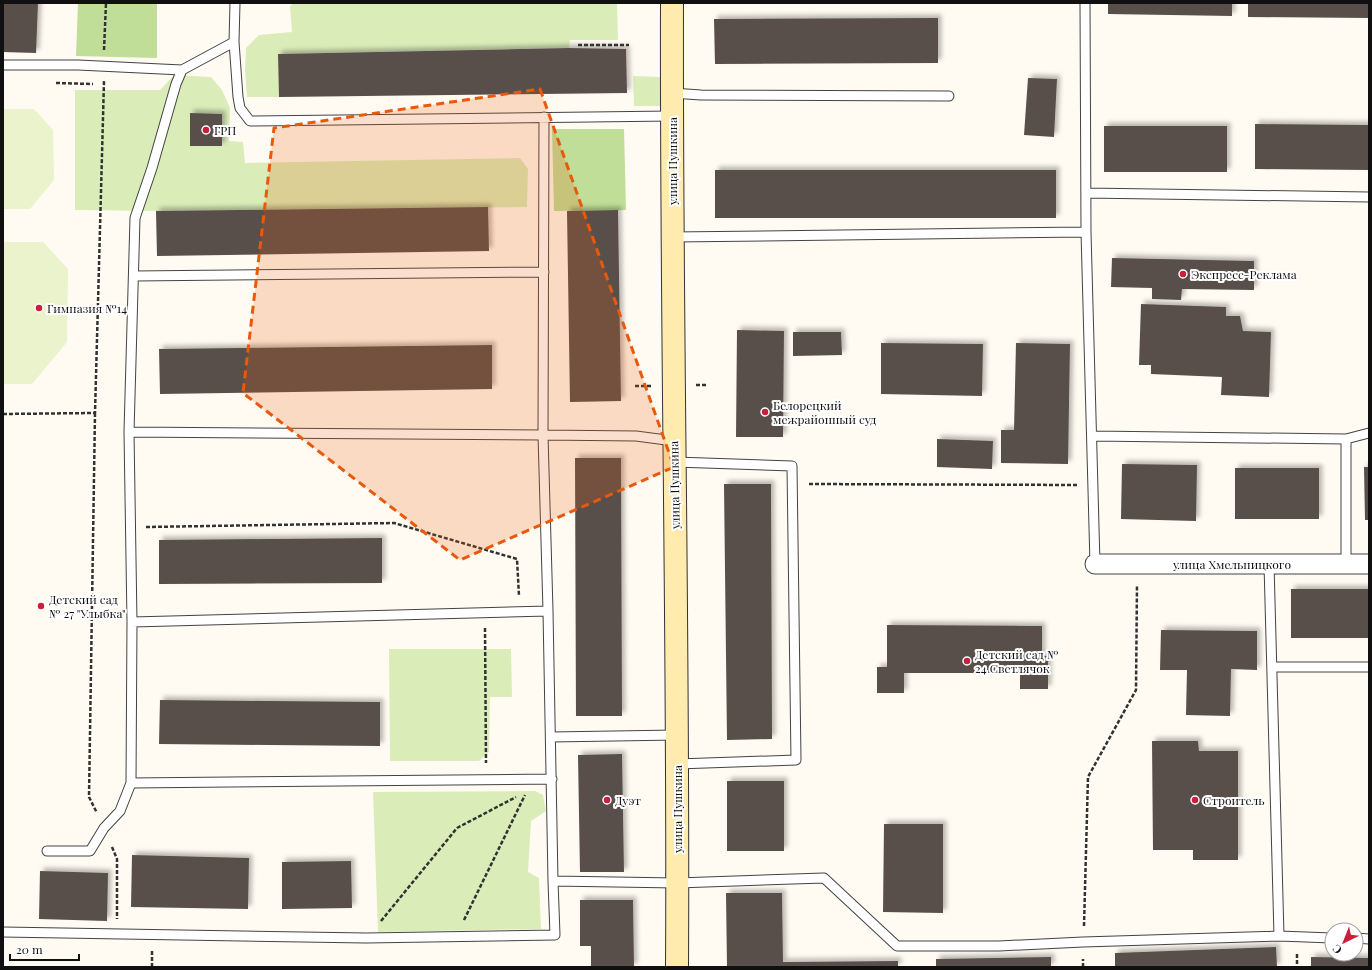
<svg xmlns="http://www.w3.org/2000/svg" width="1372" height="970" viewBox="0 0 1372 970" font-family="'Playfair Display',serif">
<defs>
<filter id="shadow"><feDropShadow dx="3.5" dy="-3.5" stdDeviation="2" flood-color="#0004"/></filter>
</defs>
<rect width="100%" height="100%" fill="#fffbf2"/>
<!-- green -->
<path fill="#daedb9" d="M 293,3 L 617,3 L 618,40 L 570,40 L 569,48 L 278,54 L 279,97 L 247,97 L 245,70 L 246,48 L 259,35 L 292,32 L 290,6 Z
M 174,75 L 211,77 L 222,90 L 230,108 L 229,141 L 243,142 L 245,163 L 520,158 L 528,169 L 527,207 L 156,211 L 75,210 L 75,90 L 160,90 Z
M 633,76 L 660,77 L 661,106 L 634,106 Z
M 389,649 L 511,649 L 512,697 L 490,697 L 489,752 L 479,761 L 390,761 Z
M 535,791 L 543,795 L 546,811 L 531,821 L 528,872 L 539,878 L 541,929 L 378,932 L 373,792 Z"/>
<!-- forest -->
<path fill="#c0de97" d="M 78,3 L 157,3 L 157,58 L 76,56 Z
M 552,129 L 624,129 L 626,210 L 554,211 Z"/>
<!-- pitch -->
<path fill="#eaf3cb" d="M 3,109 L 34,109 L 53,130 L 54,180 L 30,209 L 3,209 Z
M 3,242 L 43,242 L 68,269 L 67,342 L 32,384 L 3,384 Z"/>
<!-- building -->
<path fill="#594f4b" filter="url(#shadow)" d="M 3,3 L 38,3 L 36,53 L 3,52 Z
M 1108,3 L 1232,3 L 1232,16 L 1108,14 Z
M 1248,3 L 1369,3 L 1369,18 L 1248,17 Z
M 938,18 L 938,63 L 715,64 L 714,19 Z
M 569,48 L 626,49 L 627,93 L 279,97 L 278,54 Z
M 1028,78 L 1057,79 L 1054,137 L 1024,135 Z
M 190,113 L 222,114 L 222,146 L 190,146 Z
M 1255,124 L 1369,125 L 1369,170 L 1255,169 Z
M 1104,126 L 1227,126 L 1227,172 L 1104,172 Z
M 715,170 L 1056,170 L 1056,218 L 715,218 Z
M 488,207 L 489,251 L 157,256 L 156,211 Z
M 618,210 L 621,401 L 570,402 L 567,211 Z
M 1112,258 L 1254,261 L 1254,290 L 1182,289 L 1181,300 L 1152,299 L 1152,288 L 1111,287 Z
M 1141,304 L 1226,307 L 1226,316 L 1240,316 L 1243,331 L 1271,332 L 1269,397 L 1221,395 L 1222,377 L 1151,374 L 1151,365 L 1139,365 Z
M 737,330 L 784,331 L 783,437 L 736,437 Z
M 793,332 L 841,332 L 842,355 L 793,356 Z
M 881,343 L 983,344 L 982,396 L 881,394 Z
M 1016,343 L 1070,344 L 1068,464 L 1001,463 L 1001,430 L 1014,430 Z
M 492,345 L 492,389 L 160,394 L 159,349 Z
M 937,439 L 993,441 L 992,469 L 937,467 Z
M 575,458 L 621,458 L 622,716 L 576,716 Z
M 1122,464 L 1197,465 L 1196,521 L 1121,519 Z
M 1364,467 L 1369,467 L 1369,520 L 1365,520 Z
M 1235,468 L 1319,468 L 1319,519 L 1235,519 Z
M 724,484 L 771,484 L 772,739 L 727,740 Z
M 382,538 L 382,583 L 159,584 L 159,540 Z
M 1291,589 L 1369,589 L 1369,638 L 1291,638 Z
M 887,625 L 1042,626 L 1042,656 L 1048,656 L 1048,689 L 1020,689 L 1020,673 L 904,673 L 904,693 L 877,693 L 877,667 L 887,667 Z
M 1161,630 L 1257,631 L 1257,670 L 1231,669 L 1230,716 L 1186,715 L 1187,670 L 1160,670 Z
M 160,700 L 380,702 L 380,746 L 159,744 Z
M 1152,741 L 1198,741 L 1199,751 L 1238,751 L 1238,860 L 1193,860 L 1193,850 L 1153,850 Z
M 622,754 L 624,872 L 580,872 L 578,755 Z
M 727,781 L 784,781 L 784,851 L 727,851 Z
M 884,824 L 943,824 L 943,913 L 883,912 Z
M 132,855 L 249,858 L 248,909 L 131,907 Z
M 351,861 L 352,908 L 282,909 L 282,862 Z
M 40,871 L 108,873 L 107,921 L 39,919 Z
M 726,893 L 782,893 L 783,962 L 898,961 L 898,967 L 727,967 Z
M 580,900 L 633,900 L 634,967 L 591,967 L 591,946 L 580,946 Z
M 1276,947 L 1277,967 L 1115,967 L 1115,953 Z
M 1051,957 L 1051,967 L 936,967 L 936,959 Z
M 1311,957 L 1369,958 L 1369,967 L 1311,967 Z"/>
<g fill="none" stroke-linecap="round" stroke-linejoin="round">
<!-- lane casing -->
<g stroke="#434343" stroke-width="11">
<path id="lane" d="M 235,3 L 234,42 L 238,97 L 240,108 L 250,121 L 672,116
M 1085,3 L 1086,232
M 3,65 L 78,65 L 182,70
M 672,93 L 701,95 L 949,96
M 544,117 L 543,435 L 548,611 L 553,881 L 677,883 L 824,878 L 897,946 L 999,946 L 1083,942 L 1279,936
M 1086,193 L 1369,197
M 672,237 L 1086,232 L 1095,564
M 134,276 L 544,272
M 129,432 L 135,218 L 152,168 L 176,84 L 182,70 L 234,42
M 1092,436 L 1346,439 L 1369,433
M 1346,439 L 1346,564
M 675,462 L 792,466 L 796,760 L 677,764
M 1269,564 L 1279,936 L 1332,938
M 132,622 L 548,611
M 1272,667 L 1369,667
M 551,737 L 677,735
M 552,779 L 131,783 L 132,622 L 129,432 L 543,435 L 636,436 L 674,441
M 47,851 L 90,851 L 104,828 L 120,811 L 131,783
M 3,932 L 366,938 L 555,935 L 553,881
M 1356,938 L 1369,939"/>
</g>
<!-- street casing -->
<g stroke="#434343" stroke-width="21">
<path id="street" d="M 1095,564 L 1369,564"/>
</g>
<!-- secondary casing -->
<g stroke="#323232" stroke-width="24">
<path id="secondary" d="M 672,3 C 671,324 679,646 677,967"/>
</g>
<!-- path -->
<path stroke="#323232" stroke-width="2.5" stroke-dasharray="4 2" stroke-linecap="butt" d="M 578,45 L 629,45
M 104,50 L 106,3
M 56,83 L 93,84
M 696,385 L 708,385
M 635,386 L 651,386
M 95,413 L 89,797 L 97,813
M 3,414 L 95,413 L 104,81
M 809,484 L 1078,485
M 146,527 L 394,523 L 517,559 L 519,596
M 485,628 L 486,763
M 112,847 L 117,859 L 117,919
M 464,920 L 525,795
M 381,921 L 457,828 L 516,797
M 1084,926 L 1088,777 L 1136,690 L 1137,585
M 1297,954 L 1297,967
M 152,967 L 152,950
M 1083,967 L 1083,959"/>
<!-- lane -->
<use href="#lane" stroke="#fff" stroke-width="9"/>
<!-- street -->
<use href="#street" stroke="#fff" stroke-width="19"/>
<!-- secondary -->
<use href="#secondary" stroke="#ffebad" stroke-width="22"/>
</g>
<!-- marked area -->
<path fill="#e8590c" fill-opacity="0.2" stroke="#e8590c" stroke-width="3" stroke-dasharray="8 5" stroke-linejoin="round" d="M 540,89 L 674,467 L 460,560 L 243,393 L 274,128 Z"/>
<!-- markers -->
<g fill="#c91e3c" stroke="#fff" stroke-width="1.5">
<circle cx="206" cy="130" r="4"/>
<circle cx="1183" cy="274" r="4"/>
<circle cx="39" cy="308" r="4"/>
<circle cx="765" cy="412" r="4"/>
<circle cx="41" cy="606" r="4"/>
<circle cx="967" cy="661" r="4"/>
<circle cx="607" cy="800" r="4"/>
<circle cx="1195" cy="800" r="4"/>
</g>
<g text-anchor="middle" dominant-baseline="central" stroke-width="4" stroke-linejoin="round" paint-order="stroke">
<!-- poi labels -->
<g font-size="12" fill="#101010" stroke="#fff" text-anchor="start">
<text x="214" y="130">ГРП</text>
<text x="1191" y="274">Экспресс-Реклама</text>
<text x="47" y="308">Гимназия №14</text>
<text x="773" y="405">Белорецкий<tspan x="773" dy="14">межрайонный суд</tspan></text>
<text x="49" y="599">Детский сад<tspan x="49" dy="14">№ 27 "Улыбка"</tspan></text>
<text x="975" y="654">Детский сад №<tspan x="975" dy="14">24 Светлячок</tspan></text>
<text x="615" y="800">Дуэт</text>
<text x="1203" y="800">Строитель</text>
</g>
<!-- street labels -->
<g font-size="12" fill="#101010" stroke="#fff">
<text transform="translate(672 161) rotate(-90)">улица Пушкина</text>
<text transform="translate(674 485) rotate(-91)">улица Пушкина</text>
<text x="1232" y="564">улица Хмельницкого</text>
<text transform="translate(677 809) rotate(-90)">улица Пушкина</text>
</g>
</g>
<!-- border -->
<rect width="1372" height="970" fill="none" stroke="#101010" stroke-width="8"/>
<!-- north arrow -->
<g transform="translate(1344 942) rotate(223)"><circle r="19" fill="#ffffff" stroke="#9f9f9f"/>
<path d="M0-3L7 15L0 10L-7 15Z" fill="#c91e3c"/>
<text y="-6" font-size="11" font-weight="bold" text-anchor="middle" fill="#101010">С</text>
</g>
<!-- scale -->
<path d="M10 954v6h69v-6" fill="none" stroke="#101010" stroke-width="2"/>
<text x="16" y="954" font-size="12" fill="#101010" stroke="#ffffff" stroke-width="3" paint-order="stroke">20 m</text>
</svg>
